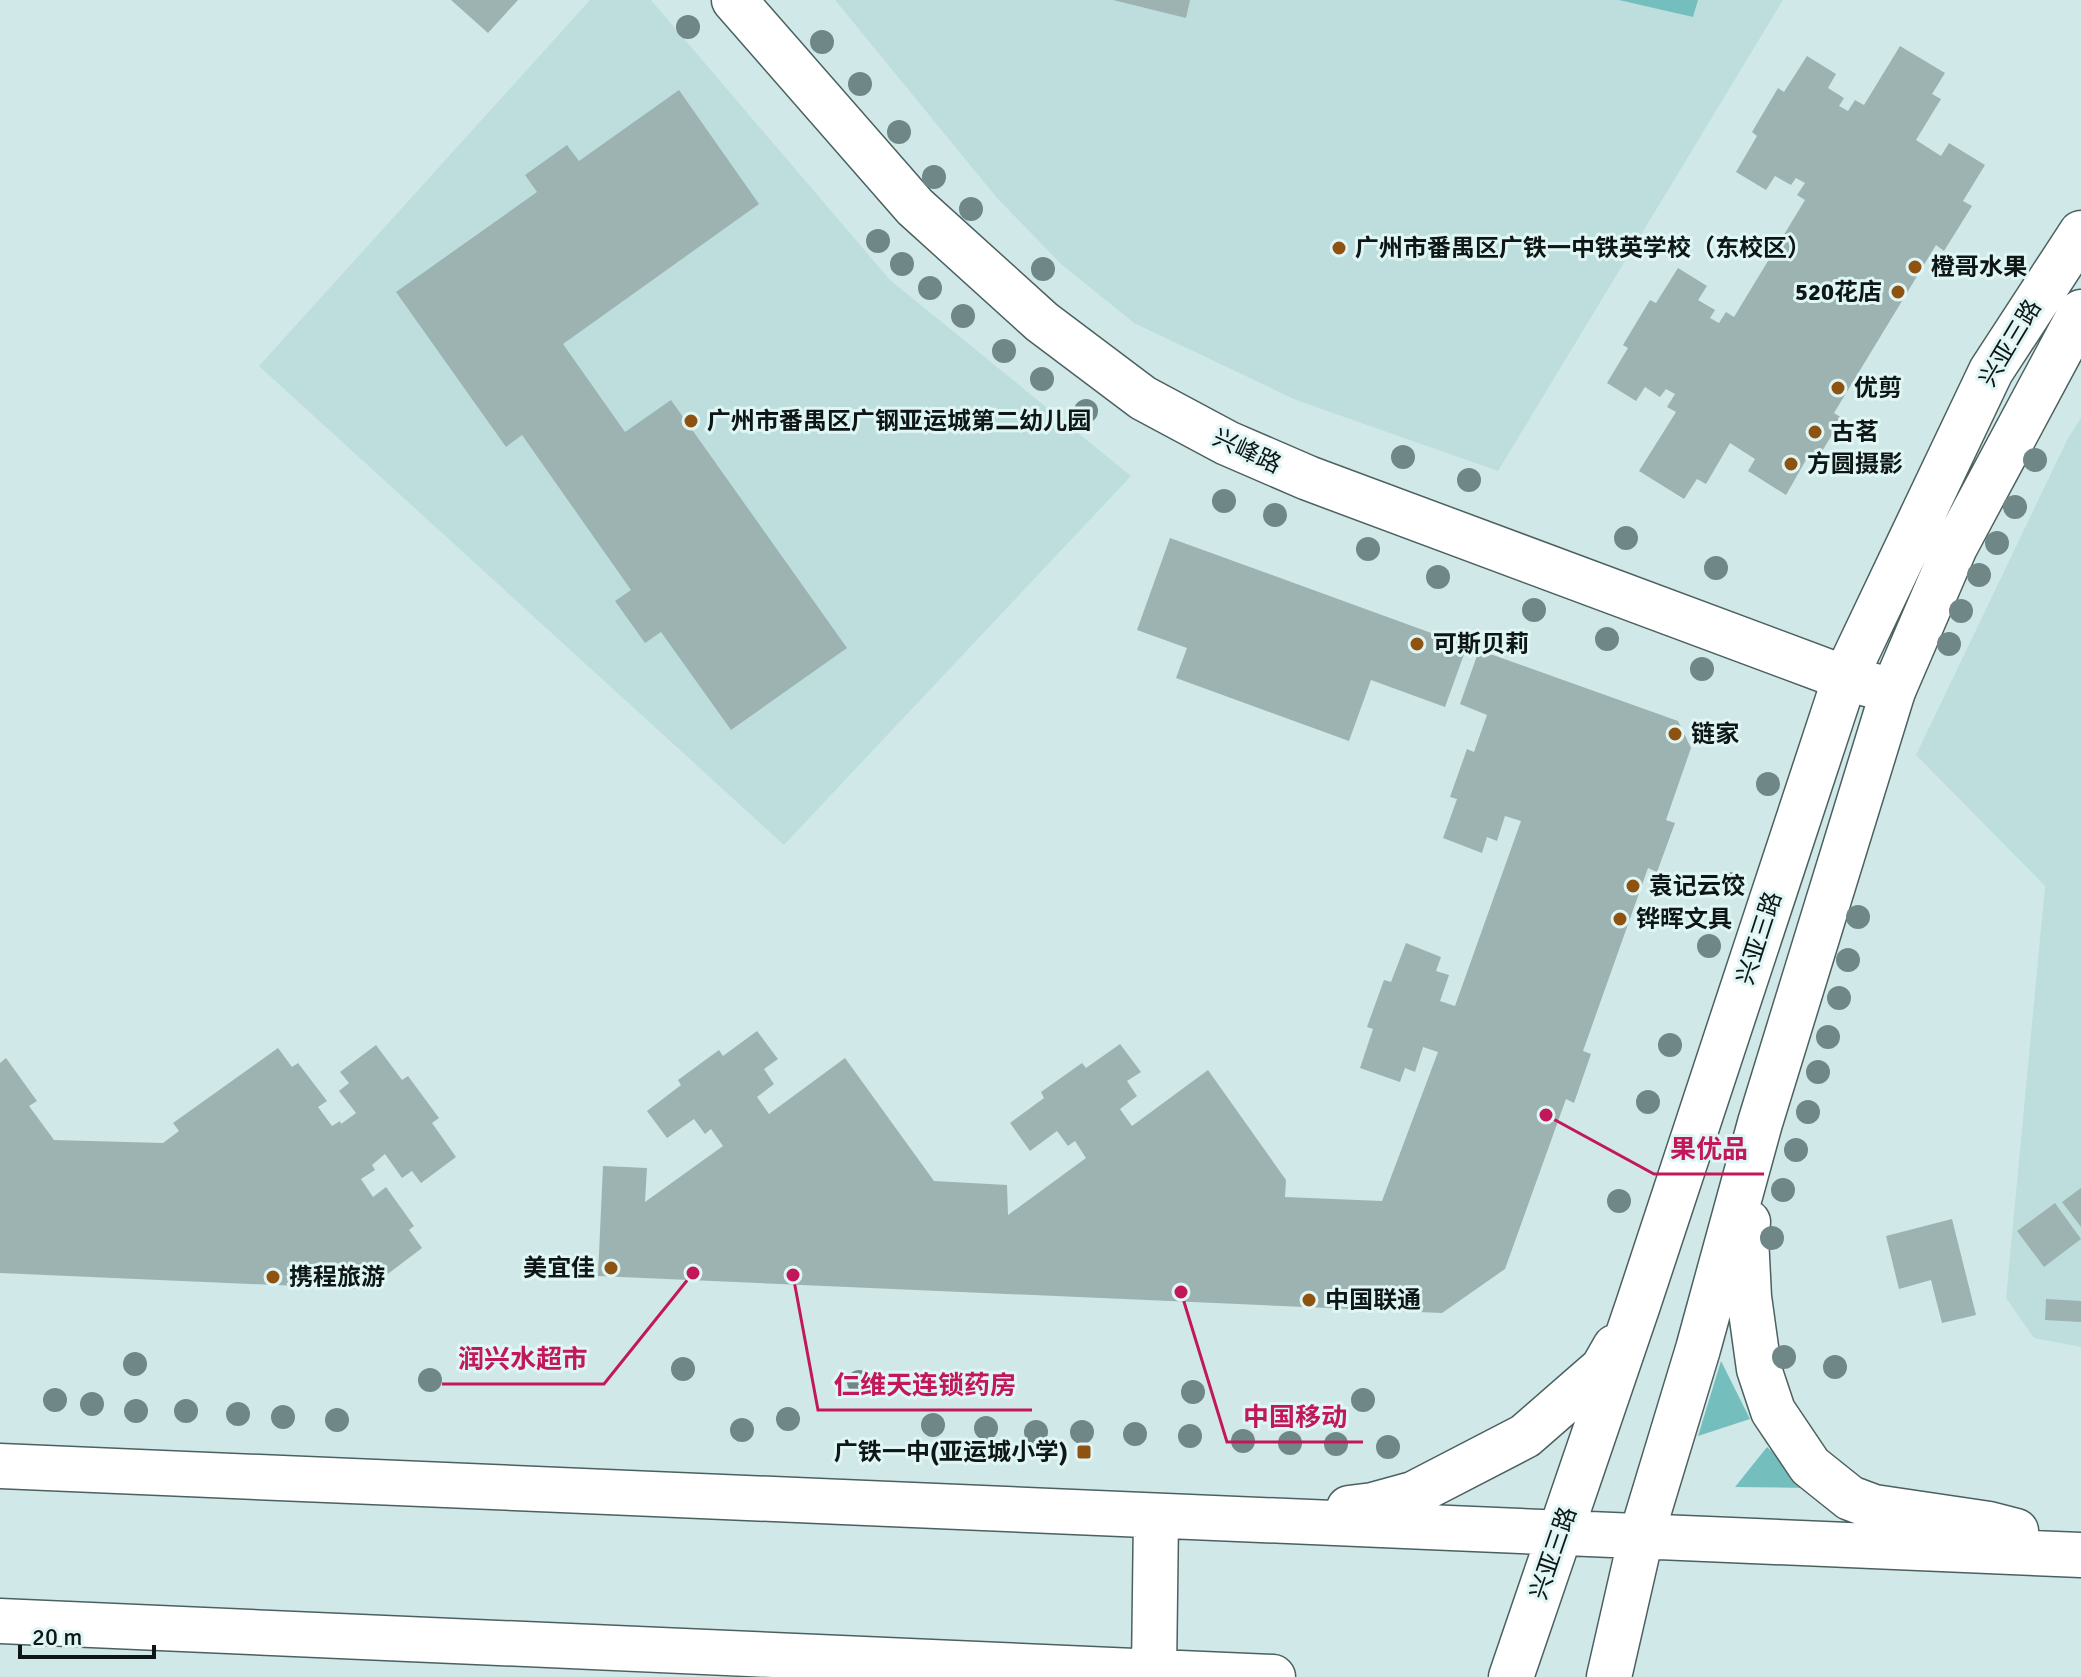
<svg xmlns="http://www.w3.org/2000/svg" width="2081" height="1677" viewBox="0 0 2081 1677" font-family="Signika,'Noto Sans SC',sans-serif">
<rect width="100%" height="100%" fill="#d1e8e8"/>
<!-- built -->
<path fill="#bedede" d="M 590,0 L 651,0 L 890,280 L 1131,476 L 784,845 L 259,366 Z
M 835,0 L 1783,0 L 1498,471 L 1296,400 L 1134,323 L 1061,264 L 997,198 Z
M 2081,418 L 2081,1347 L 2034,1338 L 2006,1298 L 2045,886 L 1916,755 L 2068,438 Z"/>
<!-- green -->
<path fill="#74bfbe" d="M 1619,0 L 1698,0 L 1693,17 Z
M 1721,1361 L 1750,1419 L 1698,1436 Z
M 1767,1447 L 1811,1488 L 1735,1487 Z"/>
<!-- building -->
<path fill="#9db3b2" d="M 451,0 L 518,0 L 488,33 Z
M 1113,0 L 1190,0 L 1186,18 Z
M 1900,46 L 1945,73 L 1932,94 L 1941,99 L 1916,140 L 1941,156 L 1949,143 L 1985,165 L 1963,201 L 1972,206 L 1944,251 L 1936,245 L 1834,413 L 1842,418 L 1815,463 L 1807,458 L 1786,495 L 1748,471 L 1755,459 L 1730,443 L 1706,484 L 1697,479 L 1684,499 L 1639,471 L 1676,412 L 1667,407 L 1675,394 L 1666,389 L 1660,397 L 1645,387 L 1636,401 L 1607,383 L 1628,348 L 1623,345 L 1650,300 L 1656,303 L 1678,268 L 1707,286 L 1698,300 L 1715,310 L 1710,318 L 1719,323 L 1726,312 L 1734,317 L 1805,200 L 1797,195 L 1805,183 L 1796,178 L 1791,185 L 1775,176 L 1766,190 L 1736,172 L 1757,136 L 1752,132 L 1778,88 L 1784,92 L 1807,56 L 1836,74 L 1828,88 L 1844,98 L 1839,106 L 1848,111 L 1855,100 L 1864,105 Z
M 679,90 L 759,204 L 563,344 L 625,432 L 671,400 L 847,648 L 731,730 L 661,632 L 645,643 L 615,601 L 631,590 L 522,435 L 506,447 L 396,292 L 537,192 L 525,175 L 567,145 L 579,161 Z
M 1170,538 L 1467,646 L 1445,707 L 1371,680 L 1349,741 L 1176,678 L 1187,648 L 1137,630 Z
M 1479,650 L 1678,721 L 1691,748 L 1666,820 L 1675,823 L 1657,872 L 1648,868 L 1583,1051 L 1591,1054 L 1574,1103 L 1566,1099 L 1505,1269 L 1442,1313 L 598,1276 L 603,1166 L 647,1168 L 645,1202 L 723,1146 L 711,1129 L 705,1134 L 694,1119 L 667,1138 L 647,1111 L 681,1085 L 678,1080 L 719,1050 L 723,1056 L 757,1031 L 778,1059 L 764,1069 L 774,1084 L 757,1097 L 769,1114 L 845,1058 L 934,1181 L 1007,1185 L 1008,1215 L 1086,1158 L 1075,1141 L 1068,1146 L 1057,1131 L 1030,1151 L 1010,1123 L 1044,1098 L 1041,1092 L 1082,1063 L 1086,1068 L 1120,1044 L 1141,1072 L 1127,1081 L 1137,1096 L 1120,1109 L 1132,1126 L 1208,1070 L 1286,1180 L 1285,1197 L 1382,1201 L 1438,1052 L 1423,1047 L 1415,1072 L 1405,1068 L 1400,1082 L 1360,1068 L 1373,1029 L 1367,1027 L 1384,980 L 1391,982 L 1406,943 L 1441,957 L 1436,971 L 1449,975 L 1440,1001 L 1455,1006 L 1521,821 L 1505,816 L 1497,841 L 1487,837 L 1482,853 L 1443,838 L 1457,799 L 1450,797 L 1467,749 L 1474,752 L 1487,715 L 1460,704 Z
M 376,1045 L 402,1080 L 408,1076 L 439,1118 L 432,1123 L 456,1157 L 421,1183 L 412,1171 L 402,1178 L 385,1154 L 372,1165 L 375,1170 L 361,1179 L 373,1197 L 386,1187 L 414,1226 L 409,1230 L 422,1248 L 368,1289 L 0,1273 L 0,1063 L 6,1058 L 37,1101 L 29,1106 L 54,1140 L 163,1143 L 179,1131 L 173,1123 L 278,1048 L 292,1067 L 298,1063 L 327,1101 L 318,1107 L 332,1126 L 340,1121 L 341,1124 L 356,1113 L 339,1091 L 349,1083 L 340,1072 Z
M 2081,1188 L 2081,1227 L 2062,1202 Z
M 2055,1203 L 2081,1239 L 2044,1267 L 2017,1231 Z
M 1952,1219 L 1976,1315 L 1942,1323 L 1931,1280 L 1899,1289 L 1886,1236 Z
M 2046,1299 L 2081,1301 L 2081,1322 L 2045,1320 Z"/>
<g fill="none" stroke-linecap="round" stroke-linejoin="round">
<!-- minor casing -->
<g stroke="#4c6060" stroke-width="47">
<path id="minor" d="M 734,0 L 915,207 L 1042,322 L 1143,398 L 1227,443 L 1308,478 L 1845,678 L 1893,691"/>
</g>
<!-- tertiary casing -->
<g stroke="#4c6060" stroke-width="47">
<path id="tertiary" d="M 1748,1222 L 1746,1237 L 1749,1297 L 1759,1369 L 1773,1411 L 1810,1466 L 1850,1498 L 1874,1507 L 1989,1524 L 2016,1531
M 0,1466 L 2081,1555
M 1349,1508 L 1373,1505 L 1413,1494 L 1525,1436 L 1603,1368 L 1615,1347
M 1156,1516 L 1154,1672 L 1165,1677
M 0,1621 L 1273,1677
M 1511,1677 L 1638,1305 L 1845,678 L 1991,371 L 2081,233
M 1609,1677 L 1641,1537 L 1698,1349 L 1760,1123 L 1893,691 L 1955,547 L 2081,312"/>
</g>
<!-- minor -->
<use href="#minor" stroke="#fff" stroke-width="44"/>
<!-- tertiary -->
<use href="#tertiary" stroke="#fff" stroke-width="44"/>
</g>
<!-- trees -->
<g fill="#708787">
<circle cx="688" cy="27" r="12"/>
<circle cx="822" cy="42" r="12"/>
<circle cx="860" cy="84" r="12"/>
<circle cx="899" cy="132" r="12"/>
<circle cx="934" cy="177" r="12"/>
<circle cx="971" cy="209" r="12"/>
<circle cx="878" cy="241" r="12"/>
<circle cx="902" cy="264" r="12"/>
<circle cx="1043" cy="269" r="12"/>
<circle cx="930" cy="288" r="12"/>
<circle cx="963" cy="316" r="12"/>
<circle cx="1004" cy="351" r="12"/>
<circle cx="1042" cy="379" r="12"/>
<circle cx="1086" cy="411" r="12"/>
<circle cx="1403" cy="457" r="12"/>
<circle cx="2035" cy="460" r="12"/>
<circle cx="1469" cy="480" r="12"/>
<circle cx="1224" cy="501" r="12"/>
<circle cx="2015" cy="507" r="12"/>
<circle cx="1275" cy="515" r="12"/>
<circle cx="1626" cy="538" r="12"/>
<circle cx="1997" cy="543" r="12"/>
<circle cx="1368" cy="549" r="12"/>
<circle cx="1716" cy="568" r="12"/>
<circle cx="1979" cy="575" r="12"/>
<circle cx="1438" cy="577" r="12"/>
<circle cx="1534" cy="610" r="12"/>
<circle cx="1961" cy="611" r="12"/>
<circle cx="1607" cy="639" r="12"/>
<circle cx="1949" cy="644" r="12"/>
<circle cx="1702" cy="669" r="12"/>
<circle cx="1768" cy="784" r="12"/>
<circle cx="1733" cy="884" r="12"/>
<circle cx="1858" cy="917" r="12"/>
<circle cx="1709" cy="946" r="12"/>
<circle cx="1848" cy="960" r="12"/>
<circle cx="1839" cy="998" r="12"/>
<circle cx="1828" cy="1037" r="12"/>
<circle cx="1670" cy="1045" r="12"/>
<circle cx="1818" cy="1072" r="12"/>
<circle cx="1648" cy="1102" r="12"/>
<circle cx="1808" cy="1112" r="12"/>
<circle cx="1796" cy="1150" r="12"/>
<circle cx="1783" cy="1190" r="12"/>
<circle cx="1619" cy="1201" r="12"/>
<circle cx="1772" cy="1238" r="12"/>
<circle cx="1784" cy="1357" r="12"/>
<circle cx="135" cy="1364" r="12"/>
<circle cx="1835" cy="1367" r="12"/>
<circle cx="683" cy="1369" r="12"/>
<circle cx="430" cy="1380" r="12"/>
<circle cx="859" cy="1382" r="12"/>
<circle cx="996" cy="1384" r="12"/>
<circle cx="1193" cy="1392" r="12"/>
<circle cx="55" cy="1400" r="12"/>
<circle cx="1363" cy="1400" r="12"/>
<circle cx="92" cy="1404" r="12"/>
<circle cx="136" cy="1411" r="12"/>
<circle cx="186" cy="1411" r="12"/>
<circle cx="238" cy="1414" r="12"/>
<circle cx="283" cy="1417" r="12"/>
<circle cx="788" cy="1419" r="12"/>
<circle cx="337" cy="1420" r="12"/>
<circle cx="933" cy="1425" r="12"/>
<circle cx="986" cy="1428" r="12"/>
<circle cx="742" cy="1430" r="12"/>
<circle cx="1036" cy="1432" r="12"/>
<circle cx="1082" cy="1432" r="12"/>
<circle cx="1135" cy="1434" r="12"/>
<circle cx="1190" cy="1436" r="12"/>
<circle cx="1243" cy="1441" r="12"/>
<circle cx="1290" cy="1443" r="12"/>
<circle cx="1336" cy="1444" r="12"/>
<circle cx="1388" cy="1447" r="12"/>
</g>
<!-- markers -->
<g fill="#8e5311" stroke="#dff6f5" stroke-width="3">
<circle cx="1339" cy="248" r="8"/>
<circle cx="1915" cy="267" r="8"/>
<circle cx="1898" cy="292" r="8"/>
<circle cx="1838" cy="388" r="8"/>
<circle cx="691" cy="421" r="8"/>
<circle cx="1815" cy="432" r="8"/>
<circle cx="1791" cy="464" r="8"/>
<circle cx="1417" cy="644" r="8"/>
<circle cx="1675" cy="734" r="8"/>
<circle cx="1633" cy="886" r="8"/>
<circle cx="1620" cy="919" r="8"/>
<circle cx="611" cy="1268" r="8"/>
<circle cx="273" cy="1277" r="8"/>
<circle cx="1309" cy="1300" r="8"/>
<rect x="1076" y="1444" width="16" height="16" rx="4"/>
</g>
<g text-anchor="middle" dominant-baseline="central" stroke-width="6" stroke-linejoin="round" paint-order="stroke">
<!-- poi labels -->
<g font-size="24" font-weight="bold" fill="#0e1616" stroke="#dff6f5" text-anchor="start">
<text x="1355" y="248">广州市番禺区广铁一中铁英学校（东校区）</text>
<text x="1931" y="267">橙哥水果</text>
<text x="1882" y="292" text-anchor="end">520花店</text>
<text x="1854" y="388">优剪</text>
<text x="707" y="421">广州市番禺区广钢亚运城第二幼儿园</text>
<text x="1831" y="432">古茗</text>
<text x="1807" y="464">方圆摄影</text>
<text x="1433" y="644">可斯贝莉</text>
<text x="1691" y="734">链家</text>
<text x="1649" y="886">袁记云饺</text>
<text x="1636" y="919">铧晖文具</text>
<text x="595" y="1268" text-anchor="end">美宜佳</text>
<text x="289" y="1277">携程旅游</text>
<text x="1325" y="1300">中国联通</text>
<text x="1068" y="1452" text-anchor="end">广铁一中(亚运城小学)</text>
</g>
<!-- street labels -->
<g font-size="24" fill="#0e1616" stroke="#dff6f5">
<text transform="translate(2010 343) rotate(-59)">兴亚三路</text>
<text transform="translate(1247 451) rotate(25)">兴峰路</text>
<text transform="translate(1759 938) rotate(-72)">兴亚三路</text>
<text transform="translate(1553 1553) rotate(-71)">兴亚三路</text>
</g>
</g>
<!-- callouts -->
<path fill="none" stroke="#c2185b" stroke-width="3" d="M1546 1115L1654 1174H1764M693 1273L604 1384H442M793 1275L818 1410H1032M1181 1292L1227 1442H1363"/>
<g fill="#c2185b" stroke="#dff6f5" stroke-width="3">
<circle cx="1546" cy="1115" r="8"/>
<circle cx="693" cy="1273" r="8"/>
<circle cx="793" cy="1275" r="8"/>
<circle cx="1181" cy="1292" r="8"/>
</g>
<g font-size="26" text-anchor="middle" font-weight="bold" fill="#c2185b" stroke="#dff6f5" stroke-width="6" stroke-linejoin="round" paint-order="stroke">
<text x="1709" y="1158">果优品</text>
<text x="523" y="1368">润兴水超市</text>
<text x="925" y="1394">仁维天连锁药房</text>
<text x="1295" y="1426">中国移动</text>
</g>
<!-- scale -->
<path d="M20 1645v12h134v-12" fill="none" stroke="#0e1616" stroke-width="4"/>
<text x="32" y="1645" font-size="24" fill="#0e1616" stroke="#dff6f5" stroke-width="6" paint-order="stroke">20 m</text>
</svg>
